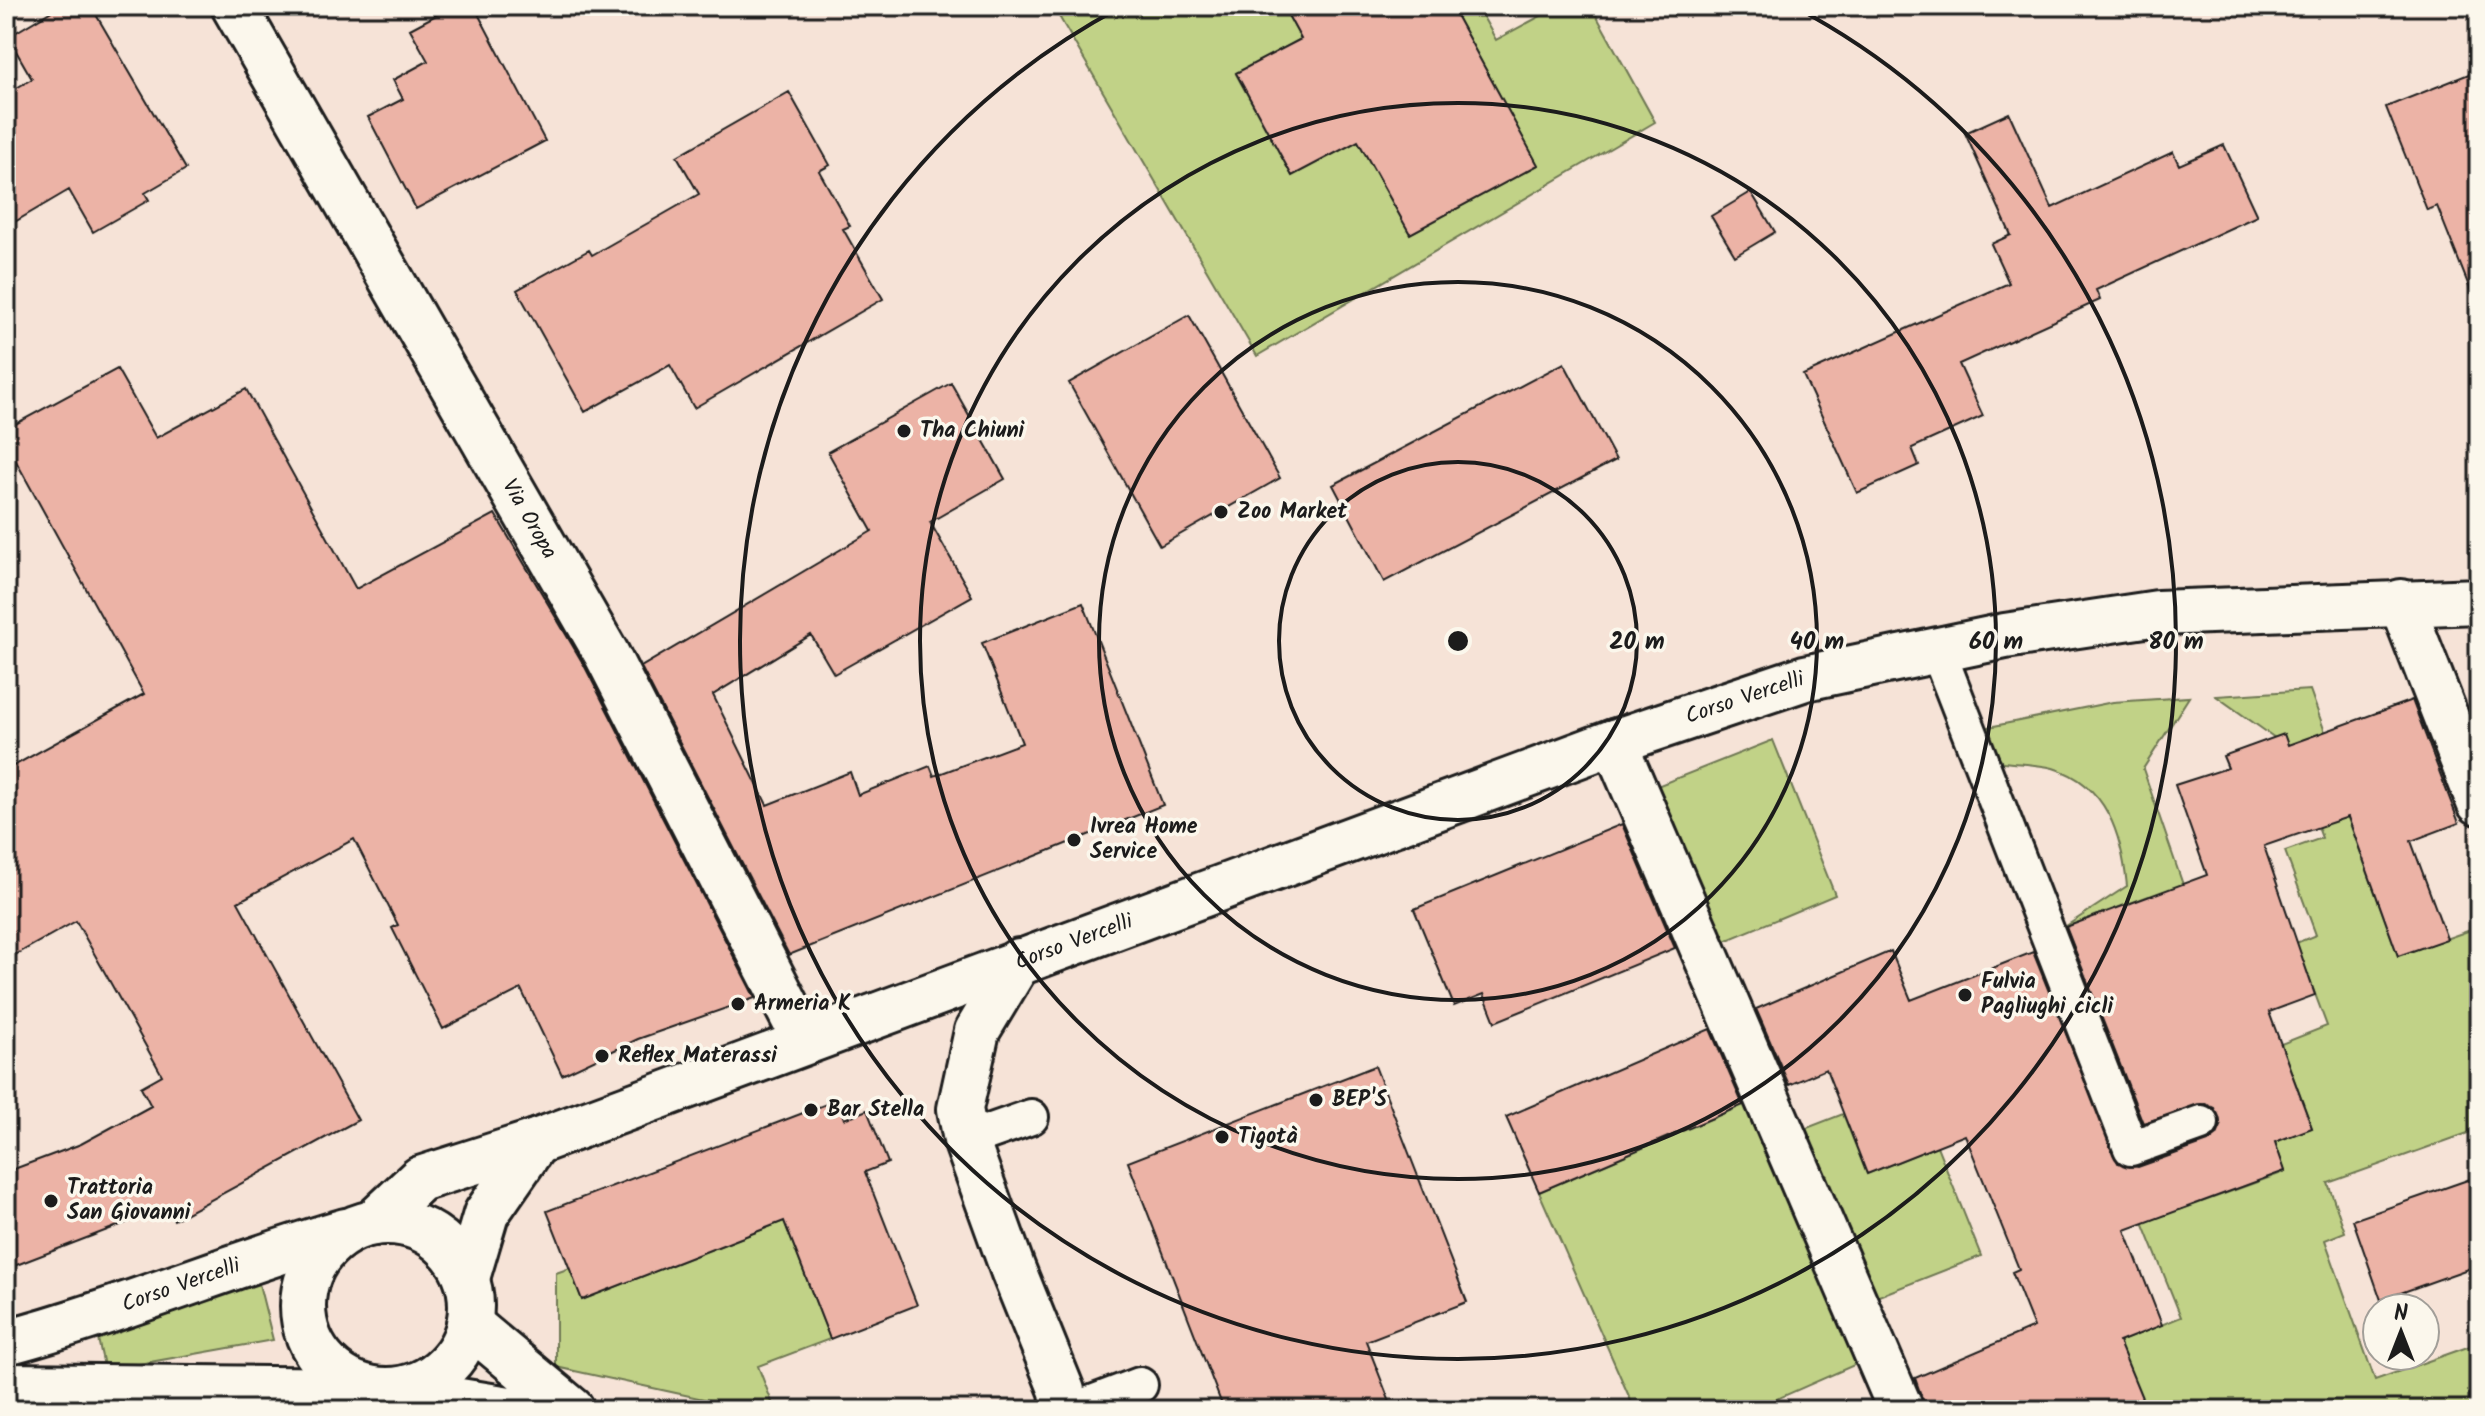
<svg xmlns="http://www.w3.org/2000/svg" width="2485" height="1416" viewBox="0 0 2485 1416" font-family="Kalam,sans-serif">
<rect width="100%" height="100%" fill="#f6e3d7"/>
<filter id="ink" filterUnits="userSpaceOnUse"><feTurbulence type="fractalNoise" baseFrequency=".0125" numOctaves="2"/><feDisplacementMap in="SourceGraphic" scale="16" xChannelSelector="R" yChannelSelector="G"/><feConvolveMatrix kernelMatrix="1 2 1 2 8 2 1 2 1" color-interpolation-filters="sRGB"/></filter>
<g filter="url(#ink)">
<!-- green -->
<path fill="#c1d287" stroke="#6e7752" stroke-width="2" d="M 1053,6 L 1283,6 L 1301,39 L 1236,74 L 1292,176 L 1358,141 L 1410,234 L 1538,165 L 1451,6 L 1477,6 L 1496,40 L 1559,6 L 1591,6 L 1655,122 L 1257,356 Z
M 2310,690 L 2325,732 L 2318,735 L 2398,956 L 2479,927 L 2479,1129 L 2328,1183 L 2345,1232 L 2325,1240 L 2375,1380 L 2479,1343 L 2479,1410 L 2119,1410 L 2119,1342 L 2181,1317 L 2125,1178 L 2180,1210 L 2285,1172 L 2275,1142 L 2312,1128 L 2281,1044 L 2327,1026 L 2296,943 L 2316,935 L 2285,851 L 2322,838 L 2284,735 L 2275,738 L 2216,696 Z
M 2189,697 L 2143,769 L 2209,960 L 2149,896 L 2063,928 L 2127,886 C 2122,836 2107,784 2053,768 C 2037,764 2019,764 2003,762 L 1993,749 L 1984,728 L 2113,702 Z
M 1773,740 L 1835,895 L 1713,946 L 1647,790 Z
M 1748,1103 L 1861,1362 L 1752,1410 L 1635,1410 L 1539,1192 Z
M 1843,1114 L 1867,1174 L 1937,1146 L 1981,1256 L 1861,1303 L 1794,1133 Z
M 784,1221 L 830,1339 L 758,1366 L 775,1410 L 737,1410 L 708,1400 L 556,1367 L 556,1273 L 570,1268 L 582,1300 Z
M 257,1276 L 273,1340 L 105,1370 L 98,1339 Z"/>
<!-- building -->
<path fill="#ecb3a6" stroke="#1c1c1c" stroke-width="2" d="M 60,6 L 91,6 L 186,169 L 145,193 L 149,200 L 93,232 L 69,190 L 6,227 L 6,94 L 32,79 L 8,37 Z
M 453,6 L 474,6 L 545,141 L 416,209 L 368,117 L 403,99 L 393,80 L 428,61 L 410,29 Z
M 1283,6 L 1451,6 L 1538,165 L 1410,234 L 1358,141 L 1292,176 L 1236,73 L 1301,39 Z
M 2479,70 L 2479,303 L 2476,304 L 2437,206 L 2427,210 L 2386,107 Z
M 789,92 L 830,165 L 819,171 L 850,226 L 843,229 L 883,299 L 694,408 L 670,365 L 585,412 L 517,290 L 589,250 L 592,255 L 699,194 L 677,156 Z
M 2009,113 L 2052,208 L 2173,152 L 2179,165 L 2224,145 L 2257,216 L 2096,290 L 2100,300 L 1959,364 L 1983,416 L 1912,448 L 1919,465 L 1857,493 L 1803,375 L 2009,283 L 1991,244 L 2011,235 L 1965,133 Z
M 1751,192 L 1775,232 L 1735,256 L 1711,216 Z
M 1189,315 L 1280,478 L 1160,546 L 1069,383 Z
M 1564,363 L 1616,460 L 1384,582 L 1333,485 Z
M 117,369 L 156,438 L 246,389 L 356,589 L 495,514 L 584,665 L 755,998 L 638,1039 L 562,1075 L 521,989 L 443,1029 L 392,928 L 398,925 L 354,839 L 238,902 L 358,1120 L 174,1220 L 167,1207 L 6,1269 L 6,1172 L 81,1144 L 151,1106 L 141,1087 L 162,1075 L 76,921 L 6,960 L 6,770 L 144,694 L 6,443 L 6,429 Z
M 951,383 L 1005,479 L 930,522 L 972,596 L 834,674 L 811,635 L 713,695 L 767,805 L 850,772 L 858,795 L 930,766 L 934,776 L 1022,743 L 982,643 L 1083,603 L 1163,805 L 789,955 L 641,667 L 872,531 L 828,452 Z
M 2412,700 L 2459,823 L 2411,841 L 2447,939 L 2398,956 L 2348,817 L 2264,846 L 2315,995 L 2269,1012 L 2312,1128 L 2275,1142 L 2285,1171 L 2125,1230 L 2162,1325 L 2119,1342 L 2147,1410 L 1926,1410 L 1915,1378 L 2034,1327 L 2012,1272 L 2019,1269 L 1965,1135 L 1867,1174 L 1826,1069 L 1789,1085 L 1756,1009 L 1891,951 L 1911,1000 L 2033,952 L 2118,1163 L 2138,1167 L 2208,1142 L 2217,1135 L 2221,1126 L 2214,1108 L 2205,1104 L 2143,1123 L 2066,927 L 2207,875 L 2175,785 L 2228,768 L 2223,756 L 2284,734 L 2288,745 Z
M 1622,824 L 1675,948 L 1495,1022 L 1484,994 L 1454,1006 L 1414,909 Z
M 1710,1029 L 1743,1105 L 1539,1192 L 1506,1117 Z
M 1375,1066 L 1467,1302 L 1366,1341 L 1393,1410 L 1224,1410 L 1128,1162 Z
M 837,1100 L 844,1119 L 867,1110 L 888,1163 L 865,1172 L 917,1305 L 830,1339 L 784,1221 L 582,1300 L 547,1211 Z
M 2479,1176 L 2479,1265 L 2381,1300 L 2353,1220 Z"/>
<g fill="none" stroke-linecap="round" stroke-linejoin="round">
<!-- service casing -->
<g stroke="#1c1c1c" stroke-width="40">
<path id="service" d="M 1937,649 L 2131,1148 L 2201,1123
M 966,1140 L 1031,1117
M 1074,1410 L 1140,1385"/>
</g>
<!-- minor casing -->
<g stroke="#1c1c1c" stroke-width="50">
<g id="minor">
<path id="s1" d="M 234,6 L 606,653 L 805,1041"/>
<path d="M 2401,602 L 2479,802"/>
<path d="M 1614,742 L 1901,1410"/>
<path d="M 1019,961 L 977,1031 L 960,1109 L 966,1140 L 1013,1270 L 1062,1391 L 1064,1410"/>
</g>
</g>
<!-- secondary casing -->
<g stroke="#1c1c1c" stroke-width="50">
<path id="secondary" d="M 469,1324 L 572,1410
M 392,1390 L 515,1410"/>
</g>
<!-- primary casing -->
<g stroke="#1c1c1c" stroke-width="50">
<g id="primary">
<circle cx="387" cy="1306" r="84"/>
<path id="s2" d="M 373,1223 L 420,1179 L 536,1142 L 1614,742 L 1805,678 L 2005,636 L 2158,613 L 2479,601"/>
<path d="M 467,1278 L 486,1214 L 536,1142"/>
<path id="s3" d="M 6,1342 C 122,1311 231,1264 346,1231"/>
<path d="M 6,1386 L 368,1390"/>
</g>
</g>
<!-- service -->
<use href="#service" stroke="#fbf7ec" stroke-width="34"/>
<!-- minor -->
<use href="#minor" stroke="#fbf7ec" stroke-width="44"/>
<!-- secondary -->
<use href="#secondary" stroke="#fbf7ec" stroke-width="44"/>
<!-- primary -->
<use href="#primary" stroke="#fbf7ec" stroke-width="44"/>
</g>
</g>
<!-- distance rings -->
<g fill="none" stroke="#1c1c1c" stroke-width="4">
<circle cx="1458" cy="641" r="179"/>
<circle cx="1458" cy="641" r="359"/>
<circle cx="1458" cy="641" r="538"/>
<path d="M1795 7A718 718 0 1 1 1121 7"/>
</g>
<!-- markers -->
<g fill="#1c1c1c" stroke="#fbf7ec" stroke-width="3">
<circle cx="904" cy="431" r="8"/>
<circle cx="1221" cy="512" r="8"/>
<circle cx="1074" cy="840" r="8"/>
<circle cx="1965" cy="995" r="8"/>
<circle cx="738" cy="1004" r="8"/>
<circle cx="602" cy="1056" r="8"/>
<circle cx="1316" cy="1100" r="8"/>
<circle cx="811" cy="1110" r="8"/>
<circle cx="1222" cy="1137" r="8"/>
<circle cx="51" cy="1201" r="8"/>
</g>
<g text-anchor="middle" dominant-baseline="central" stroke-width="7" stroke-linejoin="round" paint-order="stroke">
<!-- poi labels -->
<g font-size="22" font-weight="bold" fill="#1c1c1c" stroke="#fbf7ec" text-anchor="start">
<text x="920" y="431">Tha Chiuni</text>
<text x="1237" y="512">Zoo Market</text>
<text x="1090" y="827">Ivrea Home<tspan x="1090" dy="25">Service</tspan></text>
<text x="1981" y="982">Fulvia<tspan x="1981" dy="25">Pagliughi cicli</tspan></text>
<text x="754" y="1004">Armeria K</text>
<text x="618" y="1056">Reflex Materassi</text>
<text x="1332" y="1100">BEP'S</text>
<text x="827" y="1110">Bar Stella</text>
<text x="1238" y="1137">Tigotà</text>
<text x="67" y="1188">Trattoria<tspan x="67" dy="25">San Giovanni</tspan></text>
</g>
<!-- street labels -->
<g font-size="22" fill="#1c1c1c" stroke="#fbf7ec">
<text stroke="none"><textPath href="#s1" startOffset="592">Via Oropa</textPath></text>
<text stroke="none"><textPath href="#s2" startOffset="1474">Corso Vercelli</textPath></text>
<text stroke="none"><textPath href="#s2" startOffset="760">Corso Vercelli</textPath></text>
<text stroke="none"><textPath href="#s3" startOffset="184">Corso Vercelli</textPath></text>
</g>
</g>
<circle cx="1458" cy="641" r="12" fill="#1c1c1c" stroke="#fbf7ec" stroke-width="4"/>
<g font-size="24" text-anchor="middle" font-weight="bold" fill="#1c1c1c" stroke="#fbf7ec" stroke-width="7" stroke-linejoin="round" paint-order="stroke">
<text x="1637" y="649">20 m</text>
<text x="1817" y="649">40 m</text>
<text x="1996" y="649">60 m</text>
<text x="2176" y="649">80 m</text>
</g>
<!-- margin -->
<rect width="2485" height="1416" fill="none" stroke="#fbf7ec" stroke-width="32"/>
<rect x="16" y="16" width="2453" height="1384" fill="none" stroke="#1c1c1c" stroke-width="3" filter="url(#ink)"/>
<!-- north arrow -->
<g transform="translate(2401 1332)"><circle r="38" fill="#fbf7ec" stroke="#a29f99" stroke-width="2"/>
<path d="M0-6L14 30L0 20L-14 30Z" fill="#1c1c1c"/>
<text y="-12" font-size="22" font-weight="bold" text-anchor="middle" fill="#1c1c1c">N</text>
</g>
</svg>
